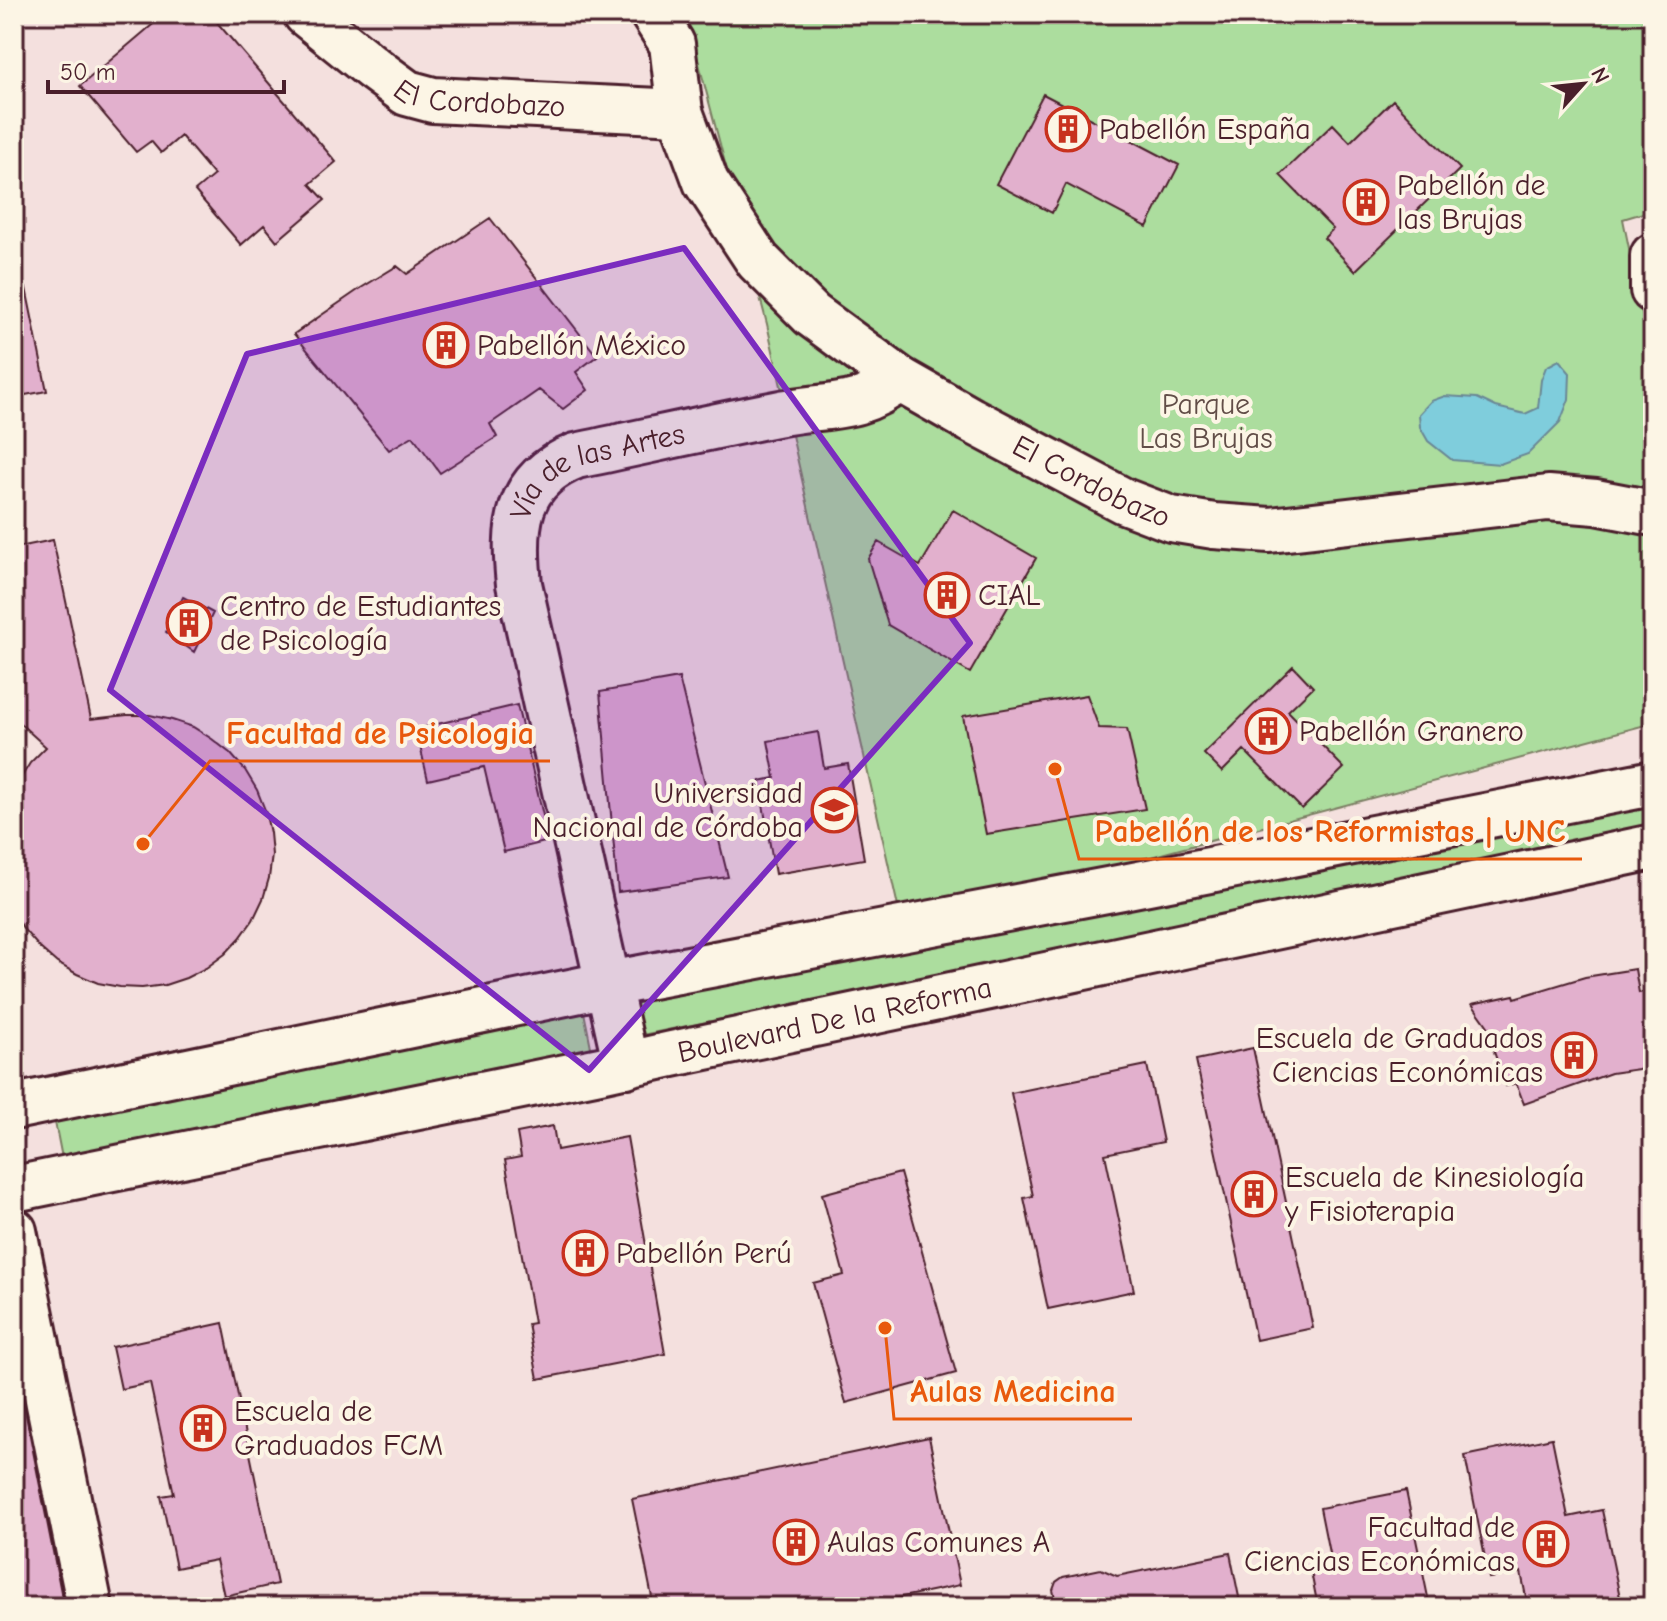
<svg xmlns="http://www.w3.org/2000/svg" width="1667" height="1621" viewBox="0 0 1667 1621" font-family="'Comic Neue',sans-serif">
<rect width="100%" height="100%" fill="#fcf5e5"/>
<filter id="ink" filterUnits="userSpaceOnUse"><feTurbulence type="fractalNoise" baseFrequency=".0125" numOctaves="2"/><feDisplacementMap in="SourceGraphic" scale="16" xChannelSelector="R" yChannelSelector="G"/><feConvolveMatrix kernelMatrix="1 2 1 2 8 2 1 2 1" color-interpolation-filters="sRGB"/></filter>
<g filter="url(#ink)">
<!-- built -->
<path fill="#f4e0de" d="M 14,14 L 1653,14 L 1653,1607 L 14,1607 Z"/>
<!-- green -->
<path fill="#acdd9e" stroke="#7b7e64" stroke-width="2" d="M 686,14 L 1653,14 L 1653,210 L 1623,219 L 1653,366 L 1653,723 L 1165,853 L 903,929 L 767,324 Z
M 1653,791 L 1653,832 L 642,1035 L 635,994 Z
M 584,1012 L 592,1052 L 62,1158 L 54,1117 Z"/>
<!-- water -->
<path fill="#7fcddc" stroke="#6a8795" stroke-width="2" d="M 1559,360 L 1570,373 L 1569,399 L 1560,422 L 1528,454 L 1500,464 L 1452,460 L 1428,441 L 1420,427 L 1419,414 L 1431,401 L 1445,396 L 1477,398 L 1496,407 L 1525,414 L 1538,408 L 1541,380 L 1546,367 Z"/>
<!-- building -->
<path fill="#e2b0cd" stroke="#4a1f2b" stroke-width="2" d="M 165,14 L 210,14 L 336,162 L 310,184 L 325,200 L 277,241 L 264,225 L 241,245 L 195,191 L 214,175 L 181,136 L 161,153 L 151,141 L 136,152 L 80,86 Z
M 1043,94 L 1179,165 L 1147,227 L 1066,184 L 1052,213 L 996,184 Z
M 1393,100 L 1460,169 L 1355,271 L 1324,238 L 1333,229 L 1280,175 L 1333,124 L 1350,142 Z
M 490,218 L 597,356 L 576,372 L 588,390 L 563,409 L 539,390 L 490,424 L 497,437 L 440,473 L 413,436 L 389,450 L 294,334 L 361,288 L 397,266 L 407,274 Z
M 26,288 L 47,391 L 14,397 L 14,289 Z
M 953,510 L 1036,558 L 970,673 L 888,625 L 868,559 L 878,542 L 920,566 Z
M 53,540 L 91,719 L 127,715 L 150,715 L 172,720 L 193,727 L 212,739 L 230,753 L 245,770 L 257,790 L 265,810 L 270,833 L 272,855 L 269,878 L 263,899 L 253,920 L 240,938 L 225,954 L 206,968 L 186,978 L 165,985 L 142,988 L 120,987 L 98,983 L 77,974 L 57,963 L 40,948 L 25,931 L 14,914 L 14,789 L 30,763 L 46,747 L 14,718 L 14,548 Z
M 183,597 L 213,613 L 194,652 L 166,632 Z
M 1293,666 L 1313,687 L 1288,711 L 1344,768 L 1302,809 L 1244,750 L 1222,772 L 1204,754 Z
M 679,678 L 728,877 L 618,892 L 600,692 Z
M 1087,695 L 1099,728 L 1127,729 L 1145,809 L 986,834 L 963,716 Z
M 517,705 L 549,841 L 504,852 L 484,767 L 428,780 L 416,729 Z
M 818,732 L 824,768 L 848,764 L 864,859 L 775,874 L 759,781 L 775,778 L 768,741 Z
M 1635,969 L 1639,993 L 1653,990 L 1653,1067 L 1611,1073 L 1524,1104 L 1516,1083 L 1506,1086 L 1493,1049 L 1502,1046 L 1472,1004 L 1514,995 L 1515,998 L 1585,977 Z
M 1253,1048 L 1313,1328 L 1256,1340 L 1196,1060 Z
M 1147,1065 L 1163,1142 L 1105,1154 L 1134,1291 L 1048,1309 L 1024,1198 L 1033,1196 L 1011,1093 Z
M 553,1126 L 557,1150 L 627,1137 L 665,1354 L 538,1379 L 528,1324 L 534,1323 L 505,1160 L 521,1157 L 517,1133 Z
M 900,1173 L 956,1373 L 846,1403 L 813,1283 L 844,1275 L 822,1194 Z
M 223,1323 L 277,1584 L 224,1596 L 216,1560 L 176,1568 L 161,1496 L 174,1494 L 150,1383 L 121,1389 L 112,1347 Z
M 18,1375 L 64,1607 L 14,1607 L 14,1376 Z
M 929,1437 L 960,1585 L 854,1607 L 654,1607 L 632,1499 Z
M 1552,1438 L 1568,1517 L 1602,1510 L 1622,1607 L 1528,1607 L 1521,1572 L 1489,1578 L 1465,1456 Z
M 1406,1491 L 1430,1607 L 1318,1607 L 1311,1572 L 1332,1568 L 1320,1508 Z
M 1230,1553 L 1241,1607 L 1057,1607 L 1053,1590 L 1056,1582 L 1063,1577 L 1101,1569 L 1117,1576 Z"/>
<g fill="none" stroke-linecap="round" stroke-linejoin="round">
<!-- minor casing -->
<g stroke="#4a1f2b" stroke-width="50">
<g id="minor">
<path id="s1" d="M 306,14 L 373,68 L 407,93 L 433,100 L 680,112"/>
<path id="s2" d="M 653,14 L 672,44 L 680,112 L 706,182 L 758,261 L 812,315 L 899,379 L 971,420 L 1124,501 L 1171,519 L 1214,526 L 1270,530 L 1548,498 L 1596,502 L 1653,513"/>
<path d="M 1653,256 L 1653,290"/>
<path id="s3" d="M 626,1065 L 519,584 C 513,527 515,480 576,456 C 643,442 709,427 776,414 C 824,404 859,412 899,379"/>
<path d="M 14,1107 L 609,984 L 1123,887 L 1653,783"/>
<path id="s4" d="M 14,1189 L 600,1070 L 672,1054 L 1653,847"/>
<path d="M 14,1231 L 90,1607"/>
</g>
</g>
<!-- minor -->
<use href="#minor" stroke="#fcf5e5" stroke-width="44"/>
</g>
</g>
<!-- marked area -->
<path fill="#7b2cbf" fill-opacity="0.2" stroke="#7b2cbf" stroke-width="6" stroke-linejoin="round" d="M 684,248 L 970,643 L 589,1070 L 110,690 L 247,354 Z"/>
<!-- icons -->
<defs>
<g id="building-ring" transform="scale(2.3)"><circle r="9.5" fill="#fcf5e5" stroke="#c8321e" stroke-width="1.5"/><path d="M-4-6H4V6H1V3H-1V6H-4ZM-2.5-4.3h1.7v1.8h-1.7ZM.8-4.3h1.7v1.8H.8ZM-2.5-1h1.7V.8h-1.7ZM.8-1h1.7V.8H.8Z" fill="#c8321e"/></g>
<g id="university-ring" transform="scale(2.3)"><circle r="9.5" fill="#fcf5e5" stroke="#c8321e" stroke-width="1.5"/><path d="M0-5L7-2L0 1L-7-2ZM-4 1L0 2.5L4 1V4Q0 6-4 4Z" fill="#c8321e"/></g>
</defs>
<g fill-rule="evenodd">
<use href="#building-ring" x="1068" y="129"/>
<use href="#building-ring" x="1366" y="202"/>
<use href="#building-ring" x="446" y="345"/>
<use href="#building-ring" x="947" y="595"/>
<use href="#building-ring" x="189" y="623"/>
<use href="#building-ring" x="1268" y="731"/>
<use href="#university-ring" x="834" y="810"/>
<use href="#building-ring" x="1574" y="1055"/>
<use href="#building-ring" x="1254" y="1194"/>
<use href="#building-ring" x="585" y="1253"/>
<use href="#building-ring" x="203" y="1428"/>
<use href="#building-ring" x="796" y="1542"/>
<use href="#building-ring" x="1546" y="1544"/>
</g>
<g text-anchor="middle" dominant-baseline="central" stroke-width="8" stroke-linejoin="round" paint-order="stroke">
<!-- street labels -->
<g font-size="30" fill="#4a1f2b" stroke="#fcf5e5">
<text stroke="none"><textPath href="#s1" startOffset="202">El Cordobazo</textPath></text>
<text stroke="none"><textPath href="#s2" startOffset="676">El Cordobazo</textPath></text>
<text stroke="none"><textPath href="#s3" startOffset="658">Vía de las Artes</textPath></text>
<text stroke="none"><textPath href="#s4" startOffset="838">Boulevard De la Reforma</textPath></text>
</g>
<!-- poi labels -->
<g font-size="30" fill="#4a1f2b" stroke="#fcf5e5" text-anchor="start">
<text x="1099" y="129">Pabellón España</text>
<text x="1397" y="185">Pabellón de<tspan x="1397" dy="34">las Brujas</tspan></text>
<text x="477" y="345">Pabellón México</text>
<text x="978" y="595">CIAL</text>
<text x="220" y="606">Centro de Estudiantes<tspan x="220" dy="34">de Psicología</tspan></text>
<text x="1299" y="731">Pabellón Granero</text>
<text x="803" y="793" text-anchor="end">Universidad<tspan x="803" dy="34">Nacional de Córdoba</tspan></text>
<text x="1543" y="1038" text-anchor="end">Escuela de Graduados<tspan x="1543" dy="34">Ciencias Económicas</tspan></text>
<text x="1285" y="1177">Escuela de Kinesiología<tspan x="1285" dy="34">y Fisioterapia</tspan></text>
<text x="616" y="1253">Pabellón Perú</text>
<text x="234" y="1411">Escuela de<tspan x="234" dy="34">Graduados FCM</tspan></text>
<text x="1515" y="1527" text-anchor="end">Facultad de<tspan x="1515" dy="34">Ciencias Económicas</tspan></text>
<text x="827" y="1542">Aulas Comunes A</text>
</g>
<!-- park labels -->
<g font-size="30" fill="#624e48" stroke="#fcf5e5">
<text x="1206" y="404">Parque<tspan x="1206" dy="34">Las Brujas</tspan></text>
</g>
</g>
<!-- callouts -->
<path fill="none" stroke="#e8590c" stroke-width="3" d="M143 844L210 761H550M1055 769L1079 859H1582M885 1328L894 1419H1132"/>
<g fill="#e8590c" stroke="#fcf5e5" stroke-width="3">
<circle cx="143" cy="844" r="8"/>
<circle cx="1055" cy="769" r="8"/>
<circle cx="885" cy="1328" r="8"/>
</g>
<g font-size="32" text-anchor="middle" font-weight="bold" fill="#e8590c" stroke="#fcf5e5" stroke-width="8" stroke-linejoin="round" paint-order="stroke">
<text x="380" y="744">Facultad de Psicologia</text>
<text x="1330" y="842">Pabellón de los Reformistas | UNC</text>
<text x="1013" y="1402">Aulas Medicina</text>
</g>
<!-- margin -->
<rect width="1667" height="1621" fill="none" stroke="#fcf5e5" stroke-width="48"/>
<rect x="24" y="24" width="1619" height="1573" fill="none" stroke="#4a1f2b" stroke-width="3" filter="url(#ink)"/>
<!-- north arrow -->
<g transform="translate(1583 84) rotate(63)" stroke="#fcf5e5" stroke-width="6" paint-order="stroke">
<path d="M0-6L14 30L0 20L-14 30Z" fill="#4a1f2b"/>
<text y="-12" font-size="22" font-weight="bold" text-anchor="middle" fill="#4a1f2b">N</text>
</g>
<!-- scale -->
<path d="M48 80v12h236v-12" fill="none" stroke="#4a1f2b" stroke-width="4"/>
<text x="60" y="80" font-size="24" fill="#4a1f2b" stroke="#fcf5e5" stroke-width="6" paint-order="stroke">50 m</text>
</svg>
